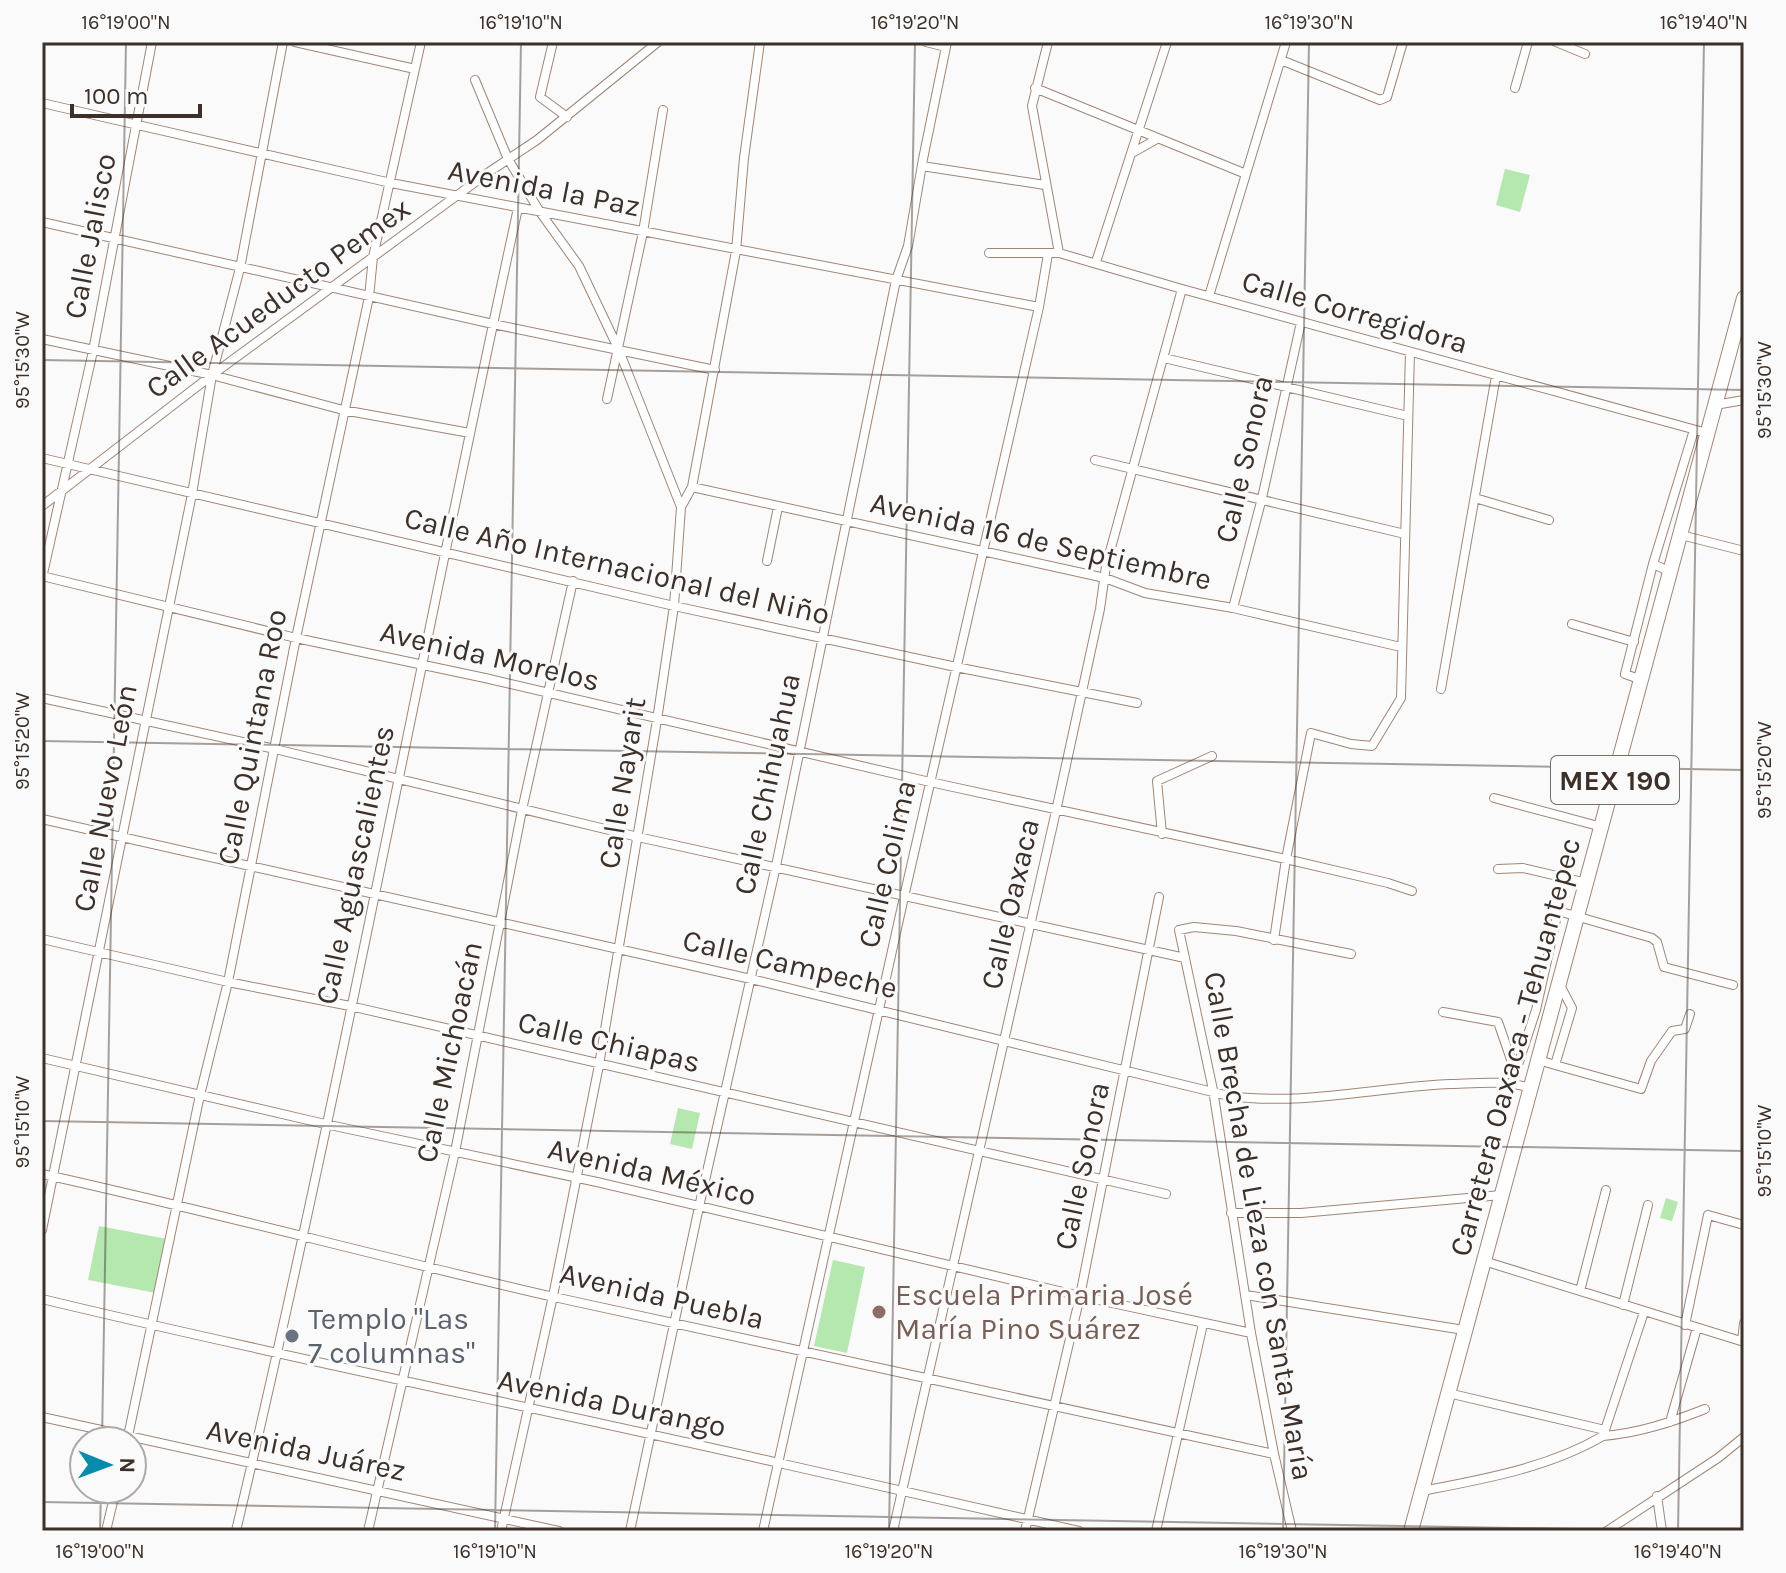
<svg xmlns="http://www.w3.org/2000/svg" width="1786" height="1573" viewBox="0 0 1786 1573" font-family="Karla,sans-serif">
<rect width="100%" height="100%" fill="#fafafa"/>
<!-- green -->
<path fill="#b4e8af" d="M 1505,169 L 1530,175 L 1520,212 L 1496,205 Z
M 678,1108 L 700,1113 L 692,1149 L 670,1144 Z
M 1666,1198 L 1678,1202 L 1672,1221 L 1660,1218 Z
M 99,1226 L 167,1239 L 156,1293 L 88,1280 Z
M 833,1260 L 865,1267 L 847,1353 L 814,1346 Z"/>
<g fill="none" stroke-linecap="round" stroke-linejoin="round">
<!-- minor casing -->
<g stroke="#a18574" stroke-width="10">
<path id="minor" d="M 295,42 L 415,69
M 553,42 L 540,97 L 567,117
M 926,42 L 946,47
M 1048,42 L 1032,106 L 1059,253
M 1556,42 L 1585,54
M 1281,60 L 1380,100 L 1387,97 L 1403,42
M 475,80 L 508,159 L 540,212 L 579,266 L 618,348 L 681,507 L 674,606 L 657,720 L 599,1065 L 553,1296 L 501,1531
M 1035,88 L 1246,174
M 1515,88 L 1528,42
M 42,103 L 391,183 L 1039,307
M 1132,153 L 1157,139
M 922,166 L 1045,185
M 42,222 L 493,324 L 715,370
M 989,253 L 1059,253 L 1182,289 L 1707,433
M 1096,262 L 1167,42
M 1209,296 L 1286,42
M 42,339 L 212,375 L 343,410 L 470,433
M 1164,358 L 1408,416
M 607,399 L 643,232 L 663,110
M 1715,405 L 1744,400
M 42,458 L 674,606 L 956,667 L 1137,703
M 1095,460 L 1405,534
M 692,487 L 1105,578 L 1145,593 L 1233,608 L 1401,647
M 1475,498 L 1549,520
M 42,506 L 212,375 L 489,172 L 537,140 L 658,42
M 681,507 L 692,487 L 736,251 L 744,158 L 760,42
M 1681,535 L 1744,551
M 767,561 L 778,507
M 1671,572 L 1653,564 L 1694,430
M 42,576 L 296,638 L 485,678 L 930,782 L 1286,859 L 1388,883 L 1412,891
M 42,578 L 93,351 L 152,42
M 1233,608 L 1262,498 L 1301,322
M 1572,624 L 1634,642
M 1642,680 L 1625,674 L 1653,564
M 1441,689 L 1496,376
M 42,698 L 275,749 L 638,837 L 1185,958
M 1494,798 L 1602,827
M 42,819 L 751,979 L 1229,1096 C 1304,1106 1377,1087 1451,1084 C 1479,1083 1505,1080 1531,1088
M 1162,834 L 1157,781 L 1212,756
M 1498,869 L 1523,868 L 1587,883
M 42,939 L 228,982 L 350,1006 L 1166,1194
M 1274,940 L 1286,859 L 1311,733 L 1351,744 L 1372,746 L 1401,698 L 1410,352
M 1443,1012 L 1498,1022 L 1515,1071
M 42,1058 L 325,1124 L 597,1182 L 1080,1296 L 1251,1333
M 1539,1060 L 1555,1065 L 1572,1008 L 1560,985
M 1555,1065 L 1641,1089 L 1651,1061 L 1672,1031 L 1685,1029 L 1690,1014
M 1512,1083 L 1536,1010 L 1558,911 L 1652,938 L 1657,942 L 1664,967 L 1733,985
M 42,1174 C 214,1212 383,1258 554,1297 C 794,1350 1034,1401 1274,1454
M 1231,1213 L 1301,1213 L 1501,1195
M 42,1230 L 192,494 L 212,375 L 240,268 L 283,42
M 1484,1261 L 1744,1342
M 1580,1291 L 1606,1190
M 1246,1295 L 1464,1330
M 42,1299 C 286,1358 534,1407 779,1463 C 879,1486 979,1509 1079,1531
M 1623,1305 L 1648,1205
M 1685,1325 L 1708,1215 L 1744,1225
M 1742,1341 L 1744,1323
M 1448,1393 L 1605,1430
M 42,1417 L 559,1531
M 1670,1422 L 1697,1328
M 1603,1436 C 1639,1433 1672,1422 1705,1409
M 127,1441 L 200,1095 L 228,982 L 296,638 L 369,297 L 373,257 L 421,42
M 1422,1491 C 1484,1479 1548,1468 1603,1436 L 1644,1312
M 1657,1496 L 1662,1531
M 106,1531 L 116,1489
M 236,1531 C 340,1092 422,648 518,208
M 368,1531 L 455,1152 L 522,810 L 573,581
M 630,1531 L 699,1207 L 776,866 L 896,280 L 908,246 L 923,159 L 947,42
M 763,1531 L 904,897 L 1039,307 L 1048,254
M 893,1531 L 1056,811 L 1100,609 L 1106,566 L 1182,289
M 1025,1531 L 1080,1296 L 1159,897
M 1156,1531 L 1203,1324
M 1292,1531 L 1274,1454 L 1251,1333 L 1213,1090 L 1179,930 L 1194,927 L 1236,931 L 1351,954
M 1607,1531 L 1718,1458 L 1744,1437"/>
</g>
<!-- primary casing -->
<g stroke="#a18574" stroke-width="16">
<path id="primary" d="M 1411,1531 L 1744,298"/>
</g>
<!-- minor -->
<use href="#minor" stroke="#fff" stroke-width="8"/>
<!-- primary -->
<use href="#primary" stroke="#fff" stroke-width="14"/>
</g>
<!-- ticks -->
<path fill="none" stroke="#3c3029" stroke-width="2" stroke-opacity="0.45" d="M 42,360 L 1744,390M 42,741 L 1744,770M 42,1121 L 1744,1151M 102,1441 L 126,42M 42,1502 L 1688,1531M 100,1531 L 101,1489M 495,1531 L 521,42M 889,1531 L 915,42M 1283,1531 L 1309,42M 1678,1531 L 1704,42"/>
<!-- markers -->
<circle fill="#8d6e63" stroke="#fafafa" stroke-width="3" cx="879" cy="1312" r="8"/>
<circle fill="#6b7280" stroke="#fafafa" stroke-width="3" cx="292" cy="1336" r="8"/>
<g text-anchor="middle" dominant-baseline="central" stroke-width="6" stroke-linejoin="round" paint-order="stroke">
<!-- shield labels -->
<rect fill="#fafafa" stroke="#756d68" stroke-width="2" x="1551" y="756" width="128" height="48" rx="6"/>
<g font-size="28" font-weight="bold" fill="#3c3029">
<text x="1615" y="780">MEX 190</text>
</g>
<!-- street labels -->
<g font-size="30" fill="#3c3029" stroke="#fafafa">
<text transform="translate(544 188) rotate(11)">Avenida la Paz</text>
<text transform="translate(90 236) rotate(-79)">Calle Jalisco</text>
<text transform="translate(278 298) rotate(-36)">Calle Acueducto Pemex</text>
<text transform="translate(1355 312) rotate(16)">Calle Corregidora</text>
<text transform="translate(1244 459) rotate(-77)">Calle Sonora</text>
<text transform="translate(1041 541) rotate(13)">Avenida 16 de Septiembre</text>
<text transform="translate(617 566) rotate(13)">Calle Año Internacional del Niño</text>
<text transform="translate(490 656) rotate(13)">Avenida Morelos</text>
<text transform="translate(252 737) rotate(-79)">Calle Quintana Roo</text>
<text transform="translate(622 783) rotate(-81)">Calle Nayarit</text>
<text transform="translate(767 784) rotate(-78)">Calle Chihuahua</text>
<text transform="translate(105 798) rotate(-79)">Calle Nuevo León</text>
<text transform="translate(887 864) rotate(-77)">Calle Colima</text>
<text transform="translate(355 865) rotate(-78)">Calle Aguascalientes</text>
<text transform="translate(1010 904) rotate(-77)">Calle Oaxaca</text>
<text transform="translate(790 964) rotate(13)">Calle Campeche</text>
<text transform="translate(609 1042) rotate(13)">Calle Chiapas</text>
<text transform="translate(1515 1047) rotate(-75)">Carretera Oaxaca - Tehuantepec</text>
<text transform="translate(449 1052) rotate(-78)">Calle Michoacán</text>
<text transform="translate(1082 1166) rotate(-78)">Calle Sonora</text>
<text transform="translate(652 1172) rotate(13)">Avenida México</text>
<text transform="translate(1259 1226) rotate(80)">Calle Brecha de Lieza con Santa María</text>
<text transform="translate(662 1296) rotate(13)">Avenida Puebla</text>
<text transform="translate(612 1403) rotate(12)">Avenida Durango</text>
<text transform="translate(306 1450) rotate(12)">Avenida Juárez</text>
</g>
<!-- education labels -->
<g font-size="30" fill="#785e54" stroke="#fafafa" text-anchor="start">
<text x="895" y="1295">Escuela Primaria José<tspan x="895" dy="34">María Pino Suárez</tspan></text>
</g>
<!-- worship labels -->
<g font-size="30" fill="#5b616d" stroke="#fafafa" text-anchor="start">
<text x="308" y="1319">Templo "Las<tspan x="308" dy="34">7 columnas"</tspan></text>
</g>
</g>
<!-- border -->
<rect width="1786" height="1573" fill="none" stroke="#fafafa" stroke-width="88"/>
<!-- north arrow -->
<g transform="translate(108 1465) rotate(91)"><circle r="38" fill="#fafafa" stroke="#aea9a6" stroke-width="2"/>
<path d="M0-6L14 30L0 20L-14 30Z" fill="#058bab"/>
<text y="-12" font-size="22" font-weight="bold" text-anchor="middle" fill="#3c3029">N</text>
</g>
<!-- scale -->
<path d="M72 104v12h128v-12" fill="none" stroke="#3c3029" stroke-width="4"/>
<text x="84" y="104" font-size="24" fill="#3c3029" stroke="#fafafa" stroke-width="6" paint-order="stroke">100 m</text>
<rect x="44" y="44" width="1698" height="1485" fill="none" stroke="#3c3029" stroke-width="3"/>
<g font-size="20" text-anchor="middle" fill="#3c3029">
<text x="126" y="29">16°19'00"N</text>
<text x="521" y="29">16°19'10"N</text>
<text x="915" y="29">16°19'20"N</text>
<text x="1309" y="29">16°19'30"N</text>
<text x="1704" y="29">16°19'40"N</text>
<text transform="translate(22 360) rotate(-90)" y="7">95°15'30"W</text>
<text transform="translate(1764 390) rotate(-90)" y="7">95°15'30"W</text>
<text transform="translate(22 741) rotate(-90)" y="7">95°15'20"W</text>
<text transform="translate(1764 770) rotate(-90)" y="7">95°15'20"W</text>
<text transform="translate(22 1122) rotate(-90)" y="7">95°15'10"W</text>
<text transform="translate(1764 1151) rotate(-90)" y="7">95°15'10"W</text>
<text x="100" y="1558">16°19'00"N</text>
<text x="495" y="1558">16°19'10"N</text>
<text x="889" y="1558">16°19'20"N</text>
<text x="1283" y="1558">16°19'30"N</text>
<text x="1678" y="1558">16°19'40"N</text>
</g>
</svg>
